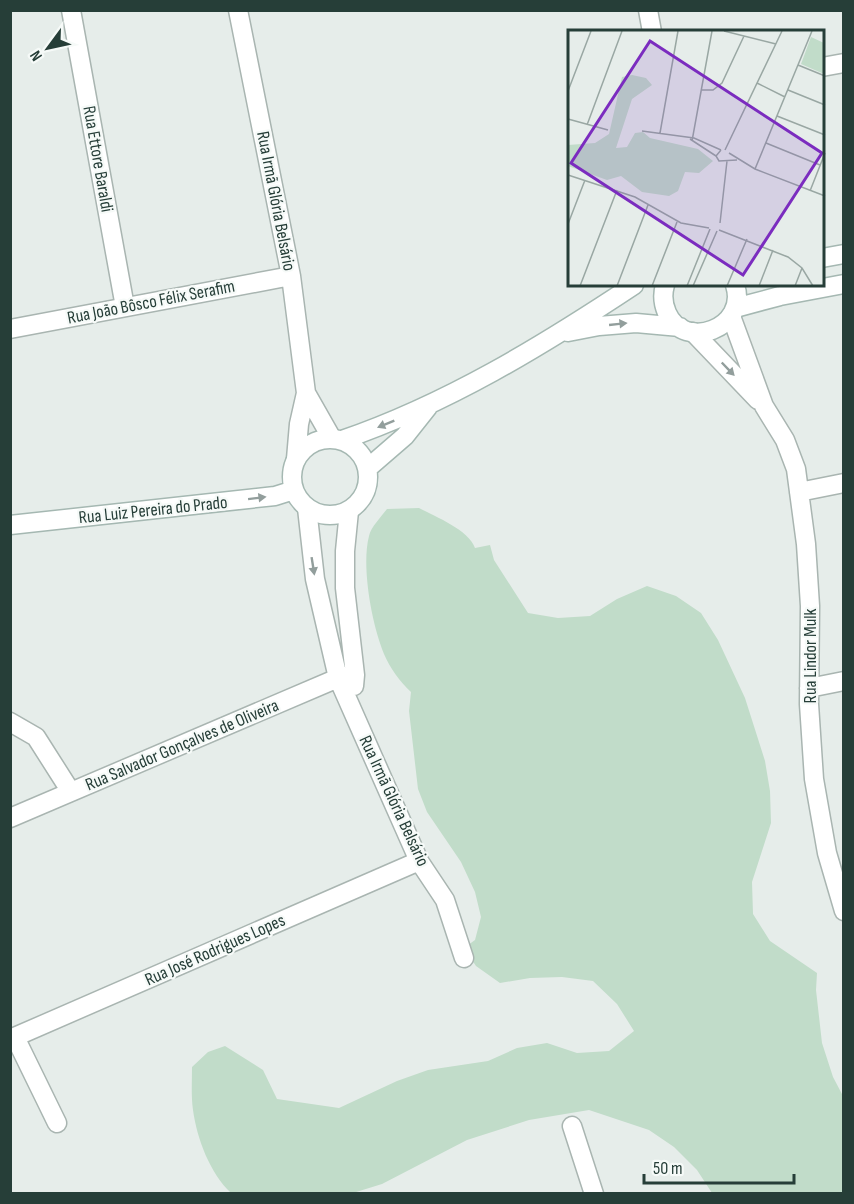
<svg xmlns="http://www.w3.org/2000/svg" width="854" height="1204" viewBox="0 0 854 1204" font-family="'Sofia Sans Condensed',sans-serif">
<rect width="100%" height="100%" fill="#e6edea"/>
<!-- green -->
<path fill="#c1dcc9" d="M 419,508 C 436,517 469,530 475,548 L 490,545 L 494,560 L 528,613 L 558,618 L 590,616 L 617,599 L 647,586 L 676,596 L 701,613 L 718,640 L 745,698 L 765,761 L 770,791 L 771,823 L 752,882 L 753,914 L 770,941 L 817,973 L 816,990 L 822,1043 L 833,1077 L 843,1096 L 843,1193 L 712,1193 L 697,1170 L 674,1147 L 649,1130 L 589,1110 L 529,1120 L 467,1140 L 382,1184 L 353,1193 L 231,1193 C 210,1173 197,1139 193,1110 C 191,1096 192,1081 192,1067 L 208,1052 L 225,1046 L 263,1070 L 277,1099 L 339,1108 L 397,1081 L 428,1070 L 488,1061 L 517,1048 L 547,1043 L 577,1053 L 609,1051 L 634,1031 L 617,1004 L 593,981 L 562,977 L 530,978 L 500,983 L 476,966 L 464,948 L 475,940 L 481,917 L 475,892 L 461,862 L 427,812 L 418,789 L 409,711 L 411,692 C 400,682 390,668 384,654 C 372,625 361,567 369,536 C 371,527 381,517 387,509 Z"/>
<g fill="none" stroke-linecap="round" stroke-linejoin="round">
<!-- street casing -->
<g stroke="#a9b5b1" stroke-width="21">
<path id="street" d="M 71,10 L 125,307
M 238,10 L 291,276 L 306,393 L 299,424 L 296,459
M 648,10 L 652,32
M 822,67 L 844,63
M 731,316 L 764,406 L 785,440 L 796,469 L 806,544 L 810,606 L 809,704 L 814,779 L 827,853 L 844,911
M 10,329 L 291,276
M 693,332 L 758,400
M 306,393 L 331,437
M 799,492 L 844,483
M 307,508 L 315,579 L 338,678 L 419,861 L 445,900 L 464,958
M 349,511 L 345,551 L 345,588 L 355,675 L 354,686
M 809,688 L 844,681
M 10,722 L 36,737 L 71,792
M 10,818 L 338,678 L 355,675
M 15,1037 L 57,1123
M 10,1039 L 419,861
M 572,1126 L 594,1194"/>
</g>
<!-- secondary casing -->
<g stroke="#a5b8b2" stroke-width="21">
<path id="secondary" d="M 822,258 L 844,254
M 665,285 C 662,295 663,304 667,313 C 684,352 749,328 735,285
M 735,308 L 780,296 L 844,284
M 568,332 L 599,326 L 636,323 L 680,327
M292 477a38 38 0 1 1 76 0a38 38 0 1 1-76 0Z
M 342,440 C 447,404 542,346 634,285
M 368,468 L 405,436 L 428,407
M 10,525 L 275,496 L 294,490"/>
</g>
<!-- street -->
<use href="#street" stroke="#fff" stroke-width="18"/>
<!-- secondary -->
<use href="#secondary" stroke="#fff" stroke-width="18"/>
</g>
<!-- one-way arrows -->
<defs><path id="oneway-solid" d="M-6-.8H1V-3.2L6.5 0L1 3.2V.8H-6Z" transform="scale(1.5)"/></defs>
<g fill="#929e9c">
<use href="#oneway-solid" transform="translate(618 324) rotate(-6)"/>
<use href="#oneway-solid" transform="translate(728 369) rotate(46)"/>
<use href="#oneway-solid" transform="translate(386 424) rotate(158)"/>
<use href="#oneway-solid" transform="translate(257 498) rotate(-7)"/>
<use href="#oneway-solid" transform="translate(313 566) rotate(81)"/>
</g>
<g text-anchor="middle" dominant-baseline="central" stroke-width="4.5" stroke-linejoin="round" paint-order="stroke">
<!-- street labels -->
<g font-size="18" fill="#263e38" stroke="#f6faf8">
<text transform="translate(98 159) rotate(80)">Rua Ettore Baraldi</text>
<text transform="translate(276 201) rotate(79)">Rua Irmã Glória Belsário</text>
<text transform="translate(151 302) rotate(-11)">Rua João Bôsco Félix Serafim</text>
<text transform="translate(153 510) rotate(-6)">Rua Luiz Pereira do Prado</text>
<text transform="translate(810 656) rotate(-90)">Rua Lindor Mulk</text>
<text transform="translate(182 745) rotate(-23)">Rua Salvador Gonçalves de Oliveira</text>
<text transform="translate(394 801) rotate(65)">Rua Irmã Glória Belsário</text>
<text transform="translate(215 950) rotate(-24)">Rua José Rodrigues Lopes</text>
</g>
</g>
<!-- overview -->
<g transform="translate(568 30)">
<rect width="256" height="256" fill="#e6edea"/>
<path d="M 243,7 L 256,13 L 256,44 L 233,34 ZM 64,45 L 78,48 L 84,55 L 64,69 L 48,118 L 59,117 L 67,103 L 75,102 L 82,108 L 130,119 L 145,131 L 131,143 L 117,142 L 110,161 L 101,166 L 74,162 L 53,146 L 39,150 L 0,136 L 0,115 L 27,113 L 41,104 L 54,47 Z" fill="#c1dcc9"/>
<path fill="none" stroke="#99a7a3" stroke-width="1.5" d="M 156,1 L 208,14M 230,35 L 257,46M 189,53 L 217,67M 134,60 L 145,60 L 154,53 L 176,6M 220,60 L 257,75M 0,61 L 23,1M 209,86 L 257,105M 0,89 L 40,100M 19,95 L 54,1M 74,101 L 126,108 L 153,120M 92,103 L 110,1M 122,109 L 148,126M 124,111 L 144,1M 198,113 L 252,135M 153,120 L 148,126 L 151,131 L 169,130M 157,120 L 214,1M 161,123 L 187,139 L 257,166M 187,139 L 244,1M 0,145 L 67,167 L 113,193 L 141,198M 242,161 L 257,123M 152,193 L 159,131M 0,194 L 17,150M 151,200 L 220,227 L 234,238 L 245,256M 12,256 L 49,160M 49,256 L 80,175M 84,256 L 109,192M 119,256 L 142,199M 125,256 L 149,201M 159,256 L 179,209M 191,256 L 205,220M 227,256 L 234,238"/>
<path fill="#7b2cbf" fill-opacity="0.15" stroke="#7b2cbf" stroke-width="3" d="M 82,11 L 254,123 L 175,245 L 3,133 Z"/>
<rect width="256" height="256" fill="none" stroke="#263e38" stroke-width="3"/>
</g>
<!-- border -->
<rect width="854" height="1204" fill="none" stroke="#263e38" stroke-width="24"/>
<!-- north arrow -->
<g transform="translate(48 48) rotate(237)" stroke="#f6faf8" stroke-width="4.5" paint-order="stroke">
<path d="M0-4.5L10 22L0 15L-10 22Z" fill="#263e38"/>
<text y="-9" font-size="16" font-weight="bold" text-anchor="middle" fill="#263e38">N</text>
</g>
<!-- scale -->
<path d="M644 1174v9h150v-9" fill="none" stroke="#263e38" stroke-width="3"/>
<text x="653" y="1174" font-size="18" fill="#263e38" stroke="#f6faf8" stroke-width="4.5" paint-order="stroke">50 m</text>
</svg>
